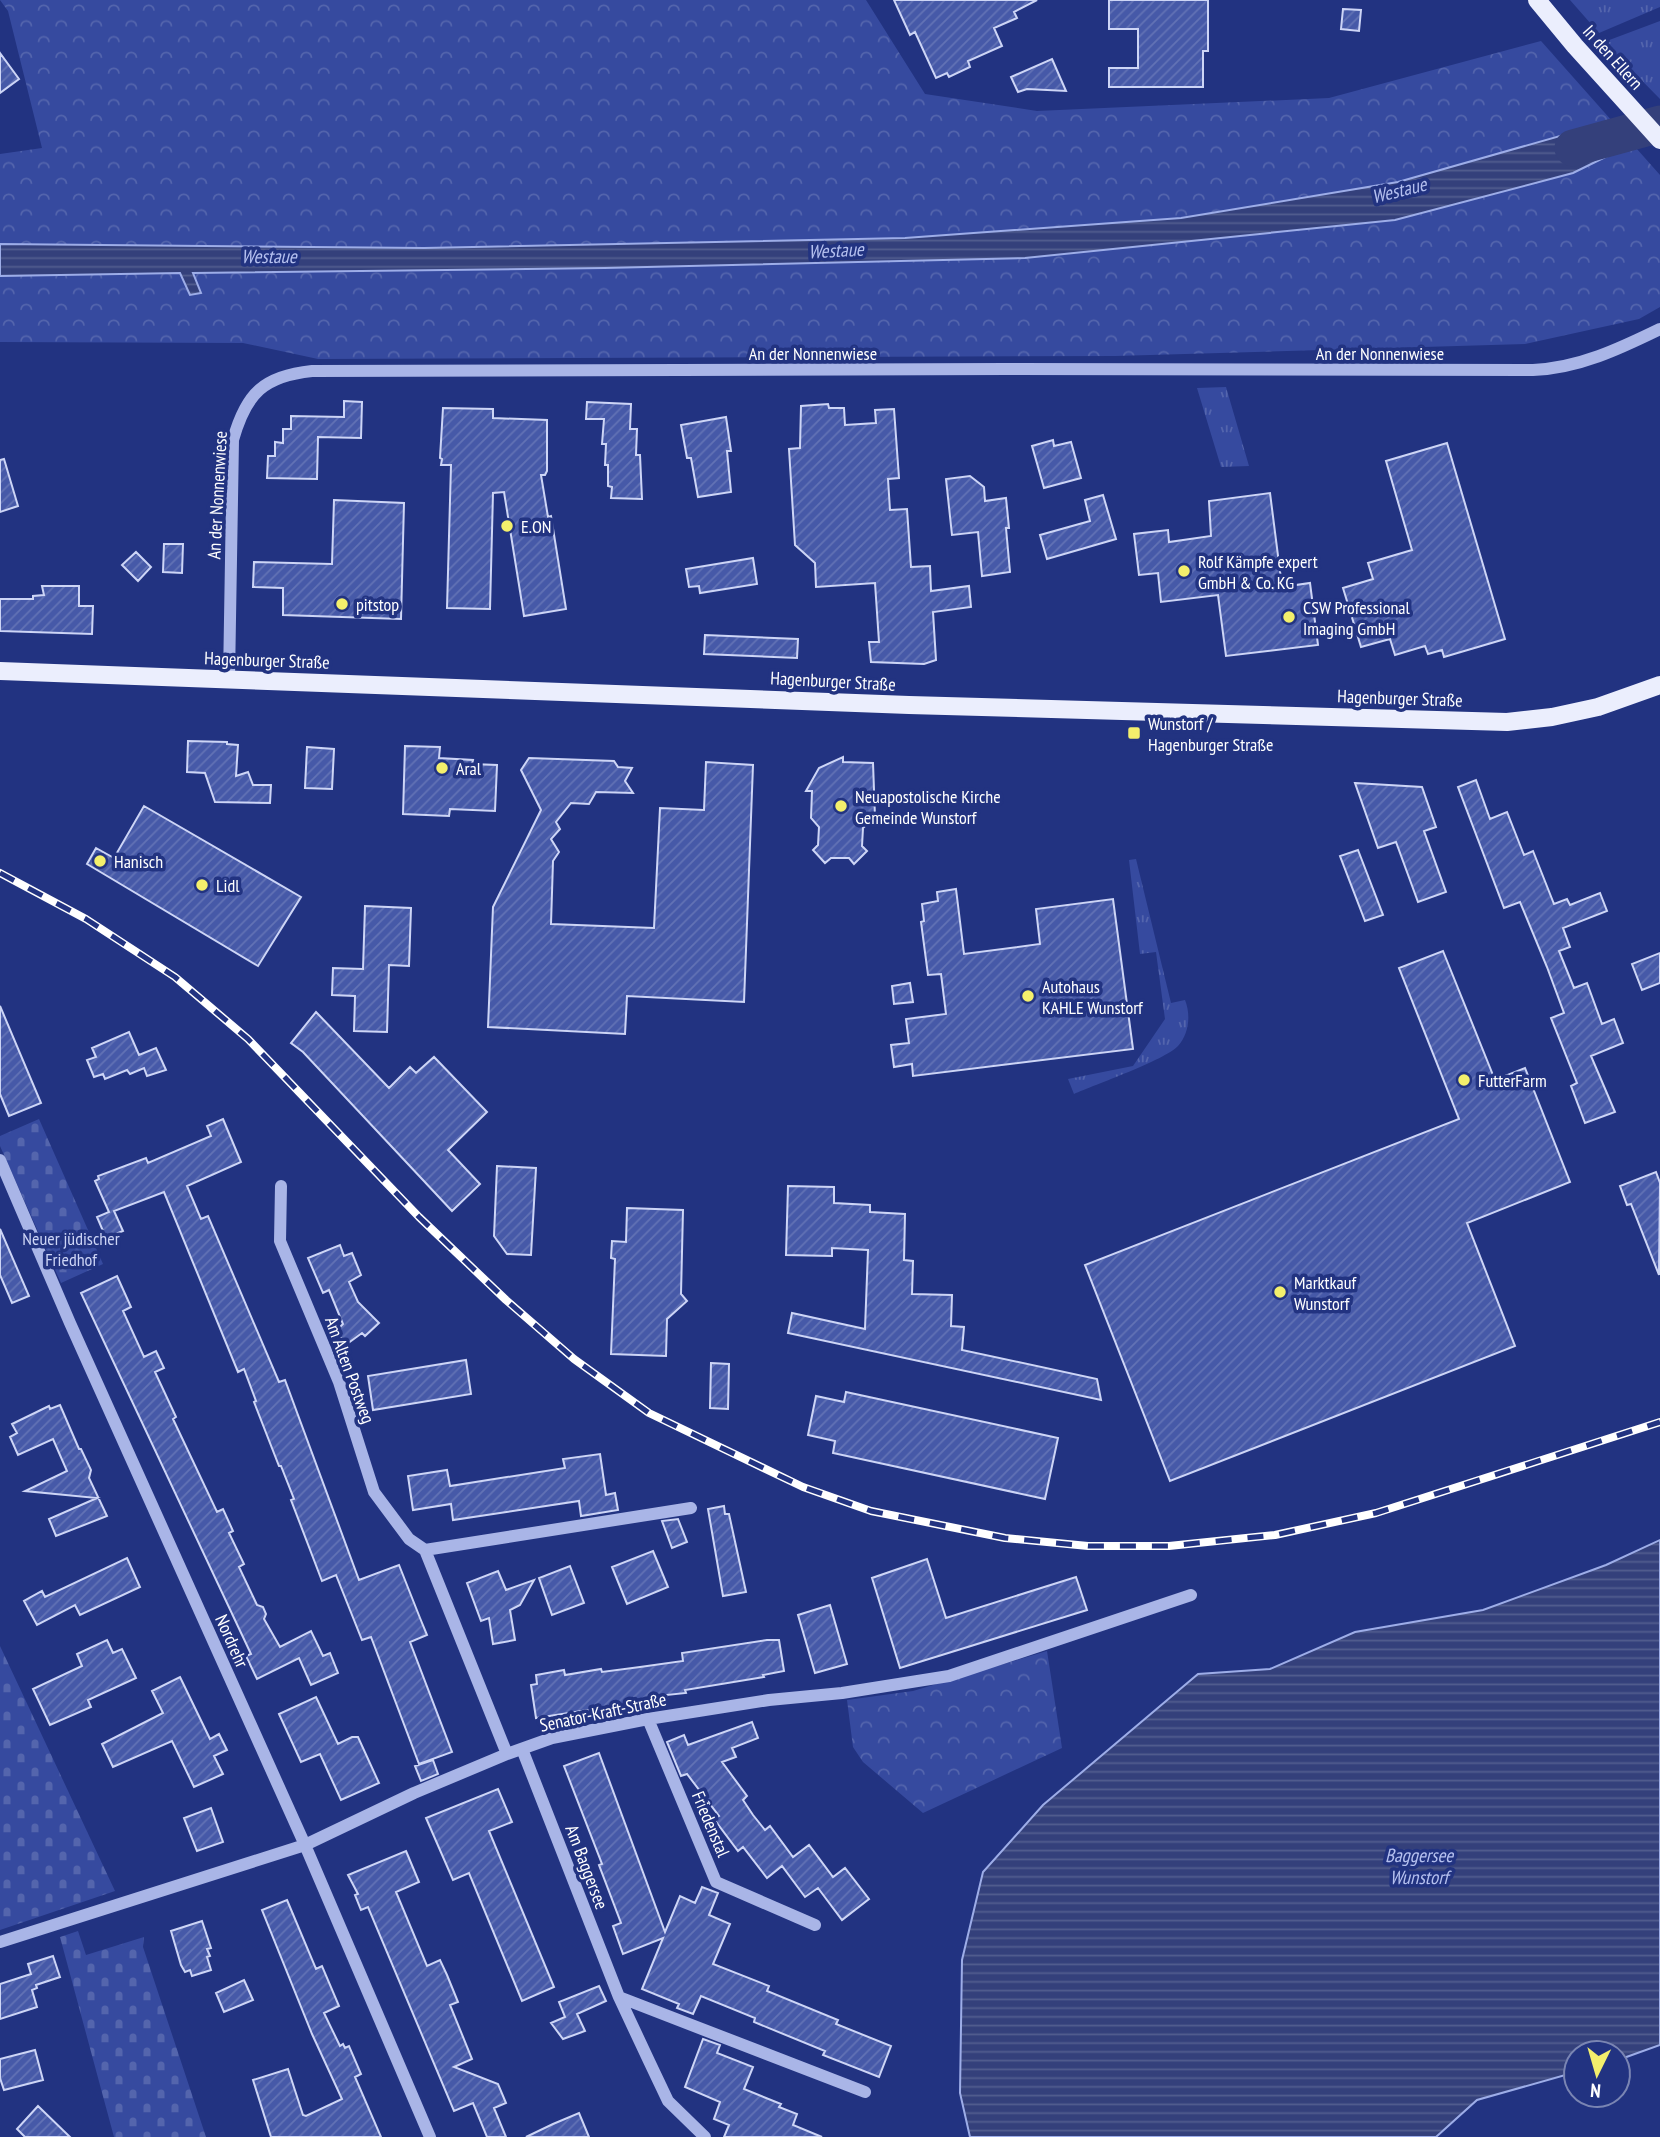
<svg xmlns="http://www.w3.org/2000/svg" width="1660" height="2137" viewBox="0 0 1660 2137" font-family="'PT Sans Narrow',sans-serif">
<defs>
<pattern id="grass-tufts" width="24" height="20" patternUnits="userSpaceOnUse" patternTransform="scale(1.75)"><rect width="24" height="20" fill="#364a9f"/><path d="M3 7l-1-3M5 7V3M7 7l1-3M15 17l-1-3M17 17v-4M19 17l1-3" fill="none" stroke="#5465ad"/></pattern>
<pattern id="cemetery-stones" width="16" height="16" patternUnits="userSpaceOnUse" patternTransform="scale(1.75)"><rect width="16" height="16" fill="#364a9f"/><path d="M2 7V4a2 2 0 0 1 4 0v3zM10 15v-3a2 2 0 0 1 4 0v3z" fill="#5465ad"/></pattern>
<pattern id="park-crowns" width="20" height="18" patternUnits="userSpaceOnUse" patternTransform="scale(1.75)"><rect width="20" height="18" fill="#364a9f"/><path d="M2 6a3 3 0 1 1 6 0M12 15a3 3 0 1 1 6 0" fill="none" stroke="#5465ad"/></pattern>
<pattern id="water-rules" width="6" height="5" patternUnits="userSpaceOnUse" patternTransform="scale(1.75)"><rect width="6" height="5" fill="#34407b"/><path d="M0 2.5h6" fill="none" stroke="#525d8f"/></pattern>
<pattern id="building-hatch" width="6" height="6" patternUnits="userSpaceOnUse" patternTransform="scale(1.75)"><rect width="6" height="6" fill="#4659a8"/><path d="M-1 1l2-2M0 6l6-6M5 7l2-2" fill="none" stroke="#6272b5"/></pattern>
</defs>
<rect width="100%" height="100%" fill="#223381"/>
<!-- grass -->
<path fill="url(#grass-tufts)" d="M 1570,0 L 1660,0 L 1660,7 L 1599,33 Z
M 1660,21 L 1660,99 L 1604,42 Z
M 1226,387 L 1249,466 L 1221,467 L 1197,388 Z
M 1136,859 L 1171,1003 L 1185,1000 C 1191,1015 1189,1034 1178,1046 C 1165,1060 1094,1085 1074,1094 L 1068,1079 L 1133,1066 L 1165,1019 L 1156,952 L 1140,954 L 1129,860 Z"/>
<!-- cemetery -->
<path fill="url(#cemetery-stones)" d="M 39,1119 L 103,1264 L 61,1283 L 0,1146 L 0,1136 Z
M 0,1646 L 115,1891 L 0,1930 Z
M 78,1931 L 86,1955 L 144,1937 L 143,1947 L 206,2137 L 114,2137 L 60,1937 Z"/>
<!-- park -->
<path fill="url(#park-crowns)" d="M 0,0 L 866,0 L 925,94 L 1037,111 L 1329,98 L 1541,41 L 1660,175 L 1660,307 L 1639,319 L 1525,344 L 1115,356 L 318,359 L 243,343 L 0,342 L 0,154 L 42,148 L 8,11 Z
M 1047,1651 L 1062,1748 L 923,1813 L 863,1762 L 853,1747 L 847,1700 L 913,1691 Z"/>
<!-- water -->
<path fill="url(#water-rules)" stroke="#9dade8" stroke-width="2" d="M 1609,122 L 1632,144 L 1573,173 L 1395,220 L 1025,258 L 604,268 L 193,273 L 201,293 L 190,295 L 180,273 L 0,276 L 0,244 L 424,248 L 905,238 L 1181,218 L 1398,182 Z
M 1660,1540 L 1660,2045 L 1618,2060 L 1618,2053 L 1576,2053 L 1576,2072 L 1477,2100 L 1436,2137 L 970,2137 L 960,2093 L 962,1960 L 983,1872 L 1043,1805 L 1198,1674 L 1270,1669 L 1355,1632 L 1483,1610 L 1606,1565 Z"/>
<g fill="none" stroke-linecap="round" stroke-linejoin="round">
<!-- river -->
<path stroke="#34407b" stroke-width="37" d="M 1573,148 L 1660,124"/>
</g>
<!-- building -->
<path fill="url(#building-hatch)" stroke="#cdd5f6" stroke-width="2" d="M 894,0 L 1037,0 L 1014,12 L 1017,18 L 994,28 L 1002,46 L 968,61 L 970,67 L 949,77 L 947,73 L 936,78 L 915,32 L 910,35 Z
M 1109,0 L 1208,0 L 1208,51 L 1203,51 L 1203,87 L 1109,87 L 1109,68 L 1138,68 L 1138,29 L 1109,29 Z
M 1343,9 L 1361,10 L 1359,31 L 1341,29 Z
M 0,53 L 19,79 L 0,93 Z
M 1052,59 L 1066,91 L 1027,89 L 1018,92 L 1011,77 Z
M 344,401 L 362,402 L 361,438 L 318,437 L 317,479 L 267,478 L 268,456 L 275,456 L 275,442 L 283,443 L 283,429 L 291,429 L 291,416 L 344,417 Z
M 587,402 L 631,404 L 630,429 L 637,429 L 636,455 L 640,455 L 642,499 L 611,498 L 612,487 L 608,486 L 608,465 L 605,465 L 606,444 L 602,444 L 604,419 L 586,419 Z
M 828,404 L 829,408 L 844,408 L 845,425 L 876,423 L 875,410 L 894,409 L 899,478 L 888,479 L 890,510 L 907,509 L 911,567 L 930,566 L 931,591 L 969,586 L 971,607 L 933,612 L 936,660 L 924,664 L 871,662 L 869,642 L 879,642 L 875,583 L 816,587 L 815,563 L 795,545 L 789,449 L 800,448 L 801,406 Z
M 443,408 L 493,409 L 493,418 L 547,420 L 547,471 L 545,475 L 541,475 L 548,517 L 551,516 L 566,609 L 524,616 L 504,492 L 493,493 L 490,609 L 447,608 L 451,465 L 441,465 L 442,459 L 440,458 Z
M 726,417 L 731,451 L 727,451 L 731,492 L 698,497 L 691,458 L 687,458 L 681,425 Z
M 1053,440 L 1054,446 L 1071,442 L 1081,478 L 1044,488 L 1032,446 Z
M 1447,443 L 1505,639 L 1444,657 L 1442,650 L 1428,654 L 1425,646 L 1395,655 L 1390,639 L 1361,647 L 1343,588 L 1373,579 L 1368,563 L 1412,550 L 1386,461 Z
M 4,459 L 18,506 L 0,512 L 0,460 Z
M 970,476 L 984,487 L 985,501 L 1006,498 L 1009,528 L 1006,528 L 1010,572 L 982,576 L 978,532 L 952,535 L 946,479 Z
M 1270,493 L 1282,587 L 1310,583 L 1318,645 L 1226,656 L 1218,595 L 1161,602 L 1158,573 L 1139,575 L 1134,534 L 1168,530 L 1169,542 L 1211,536 L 1209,501 Z
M 1103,495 L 1116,539 L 1047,559 L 1040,535 L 1090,521 L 1085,500 Z
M 334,500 L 404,503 L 401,619 L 283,615 L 283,588 L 253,587 L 254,562 L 332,564 Z
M 164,544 L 183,544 L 182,573 L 163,572 Z
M 136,552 L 151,567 L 138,581 L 122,565 Z
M 753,558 L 757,584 L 700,593 L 699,586 L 689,587 L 686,569 Z
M 42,586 L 79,586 L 79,606 L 93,606 L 92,634 L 0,631 L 0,599 L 33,599 L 33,596 L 44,595 Z
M 705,635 L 798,639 L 797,658 L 704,654 Z
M 188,741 L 227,742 L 227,744 L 238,745 L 236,776 L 248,772 L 253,785 L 271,785 L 270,803 L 215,802 L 205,773 L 187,772 Z
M 405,746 L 440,747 L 439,758 L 473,760 L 472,764 L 497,765 L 495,811 L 450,809 L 449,816 L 403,814 Z
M 307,747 L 334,749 L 332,789 L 305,788 Z
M 843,757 L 843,762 L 873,763 L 875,817 L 863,828 L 862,846 L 867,851 L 854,864 L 849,858 L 831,858 L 825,863 L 813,850 L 818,845 L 819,827 L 811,818 L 812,791 L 806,791 L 819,768 Z
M 529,758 L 614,761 L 618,767 L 632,768 L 625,781 L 633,793 L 596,792 L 589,804 L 571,803 L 556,822 L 560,829 L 551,839 L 559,852 L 553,861 L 551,924 L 654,928 L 660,808 L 704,810 L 706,762 L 753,765 L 744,1002 L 627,996 L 625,1034 L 488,1027 L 493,907 L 541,810 L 521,770 Z
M 1476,780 L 1490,819 L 1507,812 L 1524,855 L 1533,851 L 1554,904 L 1567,899 L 1570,905 L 1600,893 L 1607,911 L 1563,928 L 1570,947 L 1559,951 L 1574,988 L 1587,983 L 1602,1024 L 1614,1019 L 1623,1043 L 1591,1056 L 1615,1112 L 1585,1123 L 1571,1086 L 1577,1083 L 1551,1018 L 1564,1013 L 1547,967 L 1520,902 L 1504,908 L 1458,787 Z
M 1355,783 L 1422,787 L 1436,827 L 1424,831 L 1446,892 L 1418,902 L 1396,842 L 1378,848 Z
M 144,806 L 301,897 L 258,966 L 87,864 L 96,848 L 114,858 Z
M 1358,850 L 1383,915 L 1365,921 L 1340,856 Z
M 956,889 L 964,954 L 1040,944 L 1036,909 L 1113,899 L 1133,1049 L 913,1076 L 912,1064 L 894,1067 L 891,1045 L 909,1043 L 906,1019 L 946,1014 L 941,974 L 928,975 L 921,922 L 924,921 L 922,904 L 938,901 L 937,892 Z
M 365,906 L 411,908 L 409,966 L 389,965 L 387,1032 L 354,1031 L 355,996 L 332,995 L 333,968 L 363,969 Z
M 1443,951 L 1495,1080 L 1525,1068 L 1570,1182 L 1467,1223 L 1515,1346 L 1170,1481 L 1085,1265 L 1459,1119 L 1399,968 Z
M 1660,953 L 1660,983 L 1642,990 L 1632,964 Z
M 910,983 L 913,1002 L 894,1004 L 892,986 Z
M 0,1006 L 41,1103 L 9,1116 L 0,1094 Z
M 316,1012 L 389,1088 L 410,1067 L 416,1073 L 434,1057 L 487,1112 L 448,1150 L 480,1184 L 452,1211 L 303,1052 L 291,1043 Z
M 129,1032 L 139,1055 L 156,1048 L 166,1070 L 147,1076 L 144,1068 L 130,1074 L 127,1070 L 105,1079 L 103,1074 L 94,1077 L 87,1060 L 96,1057 L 92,1048 Z
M 223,1119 L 241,1162 L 187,1186 L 201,1219 L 208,1216 L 279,1382 L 285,1380 L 359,1580 L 399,1565 L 420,1618 L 427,1635 L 410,1642 L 452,1752 L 419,1764 L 371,1637 L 362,1640 L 336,1575 L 322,1581 L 291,1500 L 294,1499 L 281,1466 L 279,1466 L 254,1402 L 256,1401 L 244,1369 L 238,1372 L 164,1192 L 114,1211 L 123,1231 L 106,1238 L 97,1217 L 109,1212 L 95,1181 L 99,1179 L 98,1176 L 146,1158 L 148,1163 L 211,1136 L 207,1126 Z
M 497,1166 L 536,1168 L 531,1255 L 507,1254 L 494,1236 Z
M 1656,1172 L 1660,1183 L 1659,1275 L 1631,1204 L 1627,1205 L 1620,1186 Z
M 788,1186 L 834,1187 L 834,1203 L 870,1205 L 870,1212 L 905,1214 L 904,1260 L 913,1261 L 912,1294 L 952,1295 L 951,1326 L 964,1327 L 962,1350 L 1097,1379 L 1101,1400 L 788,1333 L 792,1313 L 865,1329 L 868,1250 L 832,1248 L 832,1256 L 786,1255 Z
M 627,1208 L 683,1210 L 681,1294 L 687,1301 L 667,1319 L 666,1356 L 611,1354 L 615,1259 L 611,1258 L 612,1241 L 626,1242 Z
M 0,1229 L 29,1296 L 12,1303 L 0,1275 Z
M 340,1245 L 344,1256 L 352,1253 L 361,1275 L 349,1282 L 358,1302 L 379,1323 L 365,1336 L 362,1333 L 347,1344 L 335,1332 L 343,1324 L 329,1290 L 323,1293 L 308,1258 Z
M 117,1276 L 131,1307 L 123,1311 L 144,1357 L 156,1351 L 164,1368 L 155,1372 L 176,1417 L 173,1419 L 217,1512 L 223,1509 L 233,1531 L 229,1533 L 244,1564 L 239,1567 L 257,1605 L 263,1607 L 266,1614 L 264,1619 L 280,1647 L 311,1631 L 323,1656 L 330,1653 L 338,1673 L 311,1685 L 299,1658 L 257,1679 L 246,1656 L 251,1654 L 81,1293 Z
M 466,1360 L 471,1394 L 373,1410 L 368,1376 Z
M 711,1363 L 729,1364 L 728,1409 L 710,1408 Z
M 846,1392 L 1058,1438 L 1045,1499 L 833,1453 L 835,1441 L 808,1435 L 816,1396 L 844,1402 Z
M 60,1405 L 79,1449 L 81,1449 L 91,1470 L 89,1478 L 107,1516 L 56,1536 L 49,1519 L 97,1498 L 25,1491 L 67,1471 L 53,1439 L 18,1455 L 10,1437 L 17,1433 L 12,1424 L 49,1406 L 50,1409 Z
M 600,1454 L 606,1495 L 615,1493 L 618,1510 L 581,1516 L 579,1501 L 453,1520 L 451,1504 L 413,1510 L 408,1476 L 447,1470 L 450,1486 L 565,1468 L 563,1459 Z
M 724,1506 L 725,1514 L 729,1514 L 746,1592 L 723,1596 L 708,1509 Z
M 678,1519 L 687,1542 L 672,1548 L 662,1521 Z
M 653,1551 L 668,1587 L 627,1604 L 612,1567 Z
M 127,1558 L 140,1587 L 80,1615 L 75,1605 L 37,1625 L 24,1601 L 42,1591 L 45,1597 Z
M 927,1559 L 946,1618 L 1076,1577 L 1087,1610 L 900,1668 L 872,1578 Z
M 570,1566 L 584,1603 L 552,1615 L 539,1578 Z
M 498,1571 L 506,1590 L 534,1580 L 520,1605 L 510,1610 L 515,1640 L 493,1644 L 489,1618 L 481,1621 L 467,1583 Z
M 830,1605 L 847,1664 L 815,1673 L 798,1615 Z
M 107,1640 L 113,1653 L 122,1649 L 136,1678 L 88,1700 L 91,1707 L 50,1725 L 33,1689 L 82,1666 L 77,1654 Z
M 767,1640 L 779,1640 L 784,1671 L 763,1675 L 764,1677 L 685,1690 L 686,1693 L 666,1695 L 667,1698 L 536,1718 L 531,1685 L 537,1684 L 536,1675 L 564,1670 L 565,1675 L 601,1669 L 602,1672 L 640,1667 L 683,1661 L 682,1653 Z
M 180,1677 L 210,1739 L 219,1734 L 227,1750 L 214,1756 L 223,1774 L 194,1787 L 172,1741 L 113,1767 L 102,1744 L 163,1713 L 152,1691 Z
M 316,1697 L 338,1744 L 352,1737 L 358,1737 L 379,1783 L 341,1800 L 320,1754 L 301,1762 L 279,1714 Z
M 752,1722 L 758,1738 L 732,1748 L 736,1757 L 722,1762 L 747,1796 L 743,1800 L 753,1815 L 765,1830 L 770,1826 L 793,1857 L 809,1845 L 833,1877 L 845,1868 L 869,1899 L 842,1920 L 818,1888 L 805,1897 L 782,1866 L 767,1878 L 743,1847 L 738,1851 L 714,1819 L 719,1816 L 687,1774 L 681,1776 L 667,1742 L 684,1735 L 688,1745 Z
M 599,1753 L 665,1932 L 680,1896 L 695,1903 L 702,1887 L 718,1893 L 709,1915 L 730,1924 L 713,1964 L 769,1986 L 767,1991 L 838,2020 L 836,2024 L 891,2046 L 879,2077 L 823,2055 L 825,2051 L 754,2022 L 755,2018 L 701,1996 L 693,2014 L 677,2008 L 679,2004 L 642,1989 L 663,1938 L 623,1954 L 613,1926 L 621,1923 L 599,1865 L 602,1864 L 564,1766 Z
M 433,1760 L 438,1774 L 421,1781 L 415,1766 Z
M 498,1789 L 512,1822 L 489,1831 L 554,1987 L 522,2001 L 469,1873 L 453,1880 L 426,1818 Z
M 211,1808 L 223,1842 L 197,1851 L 184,1818 Z
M 406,1851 L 419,1882 L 396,1892 L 427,1966 L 440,1960 L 447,1975 L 458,2002 L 450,2005 L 472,2059 L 454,2067 L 498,2084 L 506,2103 L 494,2108 L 506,2137 L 487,2137 L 473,2103 L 454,2111 L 368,1907 L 361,1910 L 355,1895 L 358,1894 L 348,1875 Z
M 287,1900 L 316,1969 L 322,1966 L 339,2006 L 324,2013 L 340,2046 L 343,2044 L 345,2048 L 349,2046 L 361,2074 L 355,2077 L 381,2137 L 271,2137 L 253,2080 L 288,2069 L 303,2115 L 306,2116 L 342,2099 L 312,2034 L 262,1910 Z
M 202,1921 L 211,1948 L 207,1949 L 210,1956 L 207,1957 L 211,1970 L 192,1976 L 190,1970 L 185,1972 L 181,1965 L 171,1931 Z
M 53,1956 L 60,1977 L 36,1985 L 37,1988 L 32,1990 L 37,2007 L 0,2019 L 0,1984 L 31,1974 L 28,1964 Z
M 244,1980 L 253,2000 L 224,2012 L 216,1993 Z
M 599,1986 L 606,2001 L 577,2014 L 585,2031 L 563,2039 L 551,2023 L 565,2017 L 559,2002 Z
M 703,2039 L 720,2045 L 717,2053 L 753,2067 L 744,2089 L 781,2104 L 779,2107 L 797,2114 L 793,2125 L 822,2137 L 724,2137 L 729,2125 L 714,2119 L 720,2102 L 685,2087 Z
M 35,2050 L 43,2080 L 4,2090 L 0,2078 L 0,2059 Z
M 38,2106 L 70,2137 L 25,2137 L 17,2129 Z
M 579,2113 L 589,2137 L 526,2137 L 553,2124 Z"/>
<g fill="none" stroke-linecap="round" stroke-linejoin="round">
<!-- minor -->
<path stroke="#a9b5e7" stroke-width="12" d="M 229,679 L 233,440 C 246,393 264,376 312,371 L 1008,369 L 1533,370 C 1579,368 1619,349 1660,329
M 0,1160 L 70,1323 L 305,1845 L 430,2137
M 281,1186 L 280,1241 L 339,1382 L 374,1492 L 409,1539 L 425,1550 L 507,1754
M 425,1550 L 691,1508
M 648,1719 L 716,1882 L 815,1925
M 522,1749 L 619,1997 L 649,2061 L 668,2101 L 705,2137
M 0,1942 L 305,1845 L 414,1793 L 507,1754 L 552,1738 L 648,1719 L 769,1700 L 842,1693 L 949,1676 L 1191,1595
M 619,1997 L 865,2092"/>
<!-- major -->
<path stroke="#ebeefd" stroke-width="18" d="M 1537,0 L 1575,46 L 1660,140
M 0,671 L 909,705 L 1507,722 L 1552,717 L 1598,707 L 1660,685"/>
<!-- rail casing -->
<g stroke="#fff" stroke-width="8">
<path id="rail" d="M 0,873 L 86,919 L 175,977 L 248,1039 L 419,1217 L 506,1300 L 574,1359 L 649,1413 L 803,1487 L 871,1511 L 1005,1538 L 1088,1546 L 1169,1546 L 1275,1535 L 1376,1513 L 1660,1422"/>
</g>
<!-- rail -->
<use href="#rail" stroke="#223381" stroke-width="5" stroke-dasharray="16" stroke-linecap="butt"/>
</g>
<!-- markers -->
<g fill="#f3ef6c" stroke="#223381" stroke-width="2.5">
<circle cx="507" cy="526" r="7"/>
<circle cx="1184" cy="571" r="7"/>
<circle cx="342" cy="604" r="7"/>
<circle cx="1289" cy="617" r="7"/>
<rect x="1127" y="726" width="14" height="14" rx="3.5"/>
<circle cx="442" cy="768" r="7"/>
<circle cx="841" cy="806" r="7"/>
<circle cx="100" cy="861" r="7"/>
<circle cx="202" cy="885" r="7"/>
<circle cx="1028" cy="996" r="7"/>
<circle cx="1464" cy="1080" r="7"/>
<circle cx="1280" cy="1292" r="7"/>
</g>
<g text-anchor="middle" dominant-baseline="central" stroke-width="7" stroke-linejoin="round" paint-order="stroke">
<!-- street labels -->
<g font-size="18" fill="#fff" stroke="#223381">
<text transform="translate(1613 57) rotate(48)">In den Ellern</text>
<text x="813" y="353">An der Nonnenwiese</text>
<text x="1380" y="353">An der Nonnenwiese</text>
<text transform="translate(217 495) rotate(-87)">An der Nonnenwiese</text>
<text transform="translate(267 660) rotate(2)">Hagenburger Straße</text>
<text transform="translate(833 681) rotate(3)">Hagenburger Straße</text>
<text transform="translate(1400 698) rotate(2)">Hagenburger Straße</text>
<text transform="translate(350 1370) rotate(70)">Am Alten Postweg</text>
<text transform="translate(232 1641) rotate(66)">Nordrehr</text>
<text transform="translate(603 1712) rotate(-12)">Senator-Kraft-Straße</text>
<text transform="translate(711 1824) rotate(67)">Friedenstal</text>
<text transform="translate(587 1867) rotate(69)">Am Baggersee</text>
</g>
<!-- poi labels -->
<g font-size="18" fill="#fff" stroke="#223381" text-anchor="start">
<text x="521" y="526">E.ON</text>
<text x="1198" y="561">Rolf Kämpfe expert<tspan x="1198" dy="21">GmbH &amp; Co. KG</tspan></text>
<text x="356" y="604">pitstop</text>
<text x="1303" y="607">CSW Professional<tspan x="1303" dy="21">Imaging GmbH</tspan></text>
<text x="1148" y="723">Wunstorf /<tspan x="1148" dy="21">Hagenburger Straße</tspan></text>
<text x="456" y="768">Aral</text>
<text x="855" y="796">Neuapostolische Kirche<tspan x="855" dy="21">Gemeinde Wunstorf</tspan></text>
<text x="114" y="861">Hanisch</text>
<text x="216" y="885">Lidl</text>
<text x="1042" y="986">Autohaus<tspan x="1042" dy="21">KAHLE Wunstorf</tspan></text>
<text x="1478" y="1080">FutterFarm</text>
<text x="1294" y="1282">Marktkauf<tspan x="1294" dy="21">Wunstorf</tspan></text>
</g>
<!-- park labels -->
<g font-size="18" fill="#cdd5f6" stroke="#223381">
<text x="71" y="1238">Neuer jüdischer<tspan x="71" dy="21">Friedhof</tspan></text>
</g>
<!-- water labels -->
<g font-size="19" font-style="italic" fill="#b5c0ef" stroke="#223381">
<text transform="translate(1399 190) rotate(-14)">Westaue</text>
<text transform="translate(836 250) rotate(-3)">Westaue</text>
<text x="269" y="256">Westaue</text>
<text x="1419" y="1855">Baggersee<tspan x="1419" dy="22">Wunstorf</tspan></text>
</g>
</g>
<!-- north arrow -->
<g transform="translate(1597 2074) rotate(185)"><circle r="33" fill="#223381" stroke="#7a85b3" stroke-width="2"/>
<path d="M0-5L12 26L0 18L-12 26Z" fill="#f3ef6c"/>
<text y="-10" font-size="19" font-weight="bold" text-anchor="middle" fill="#ffffff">N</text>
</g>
</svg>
